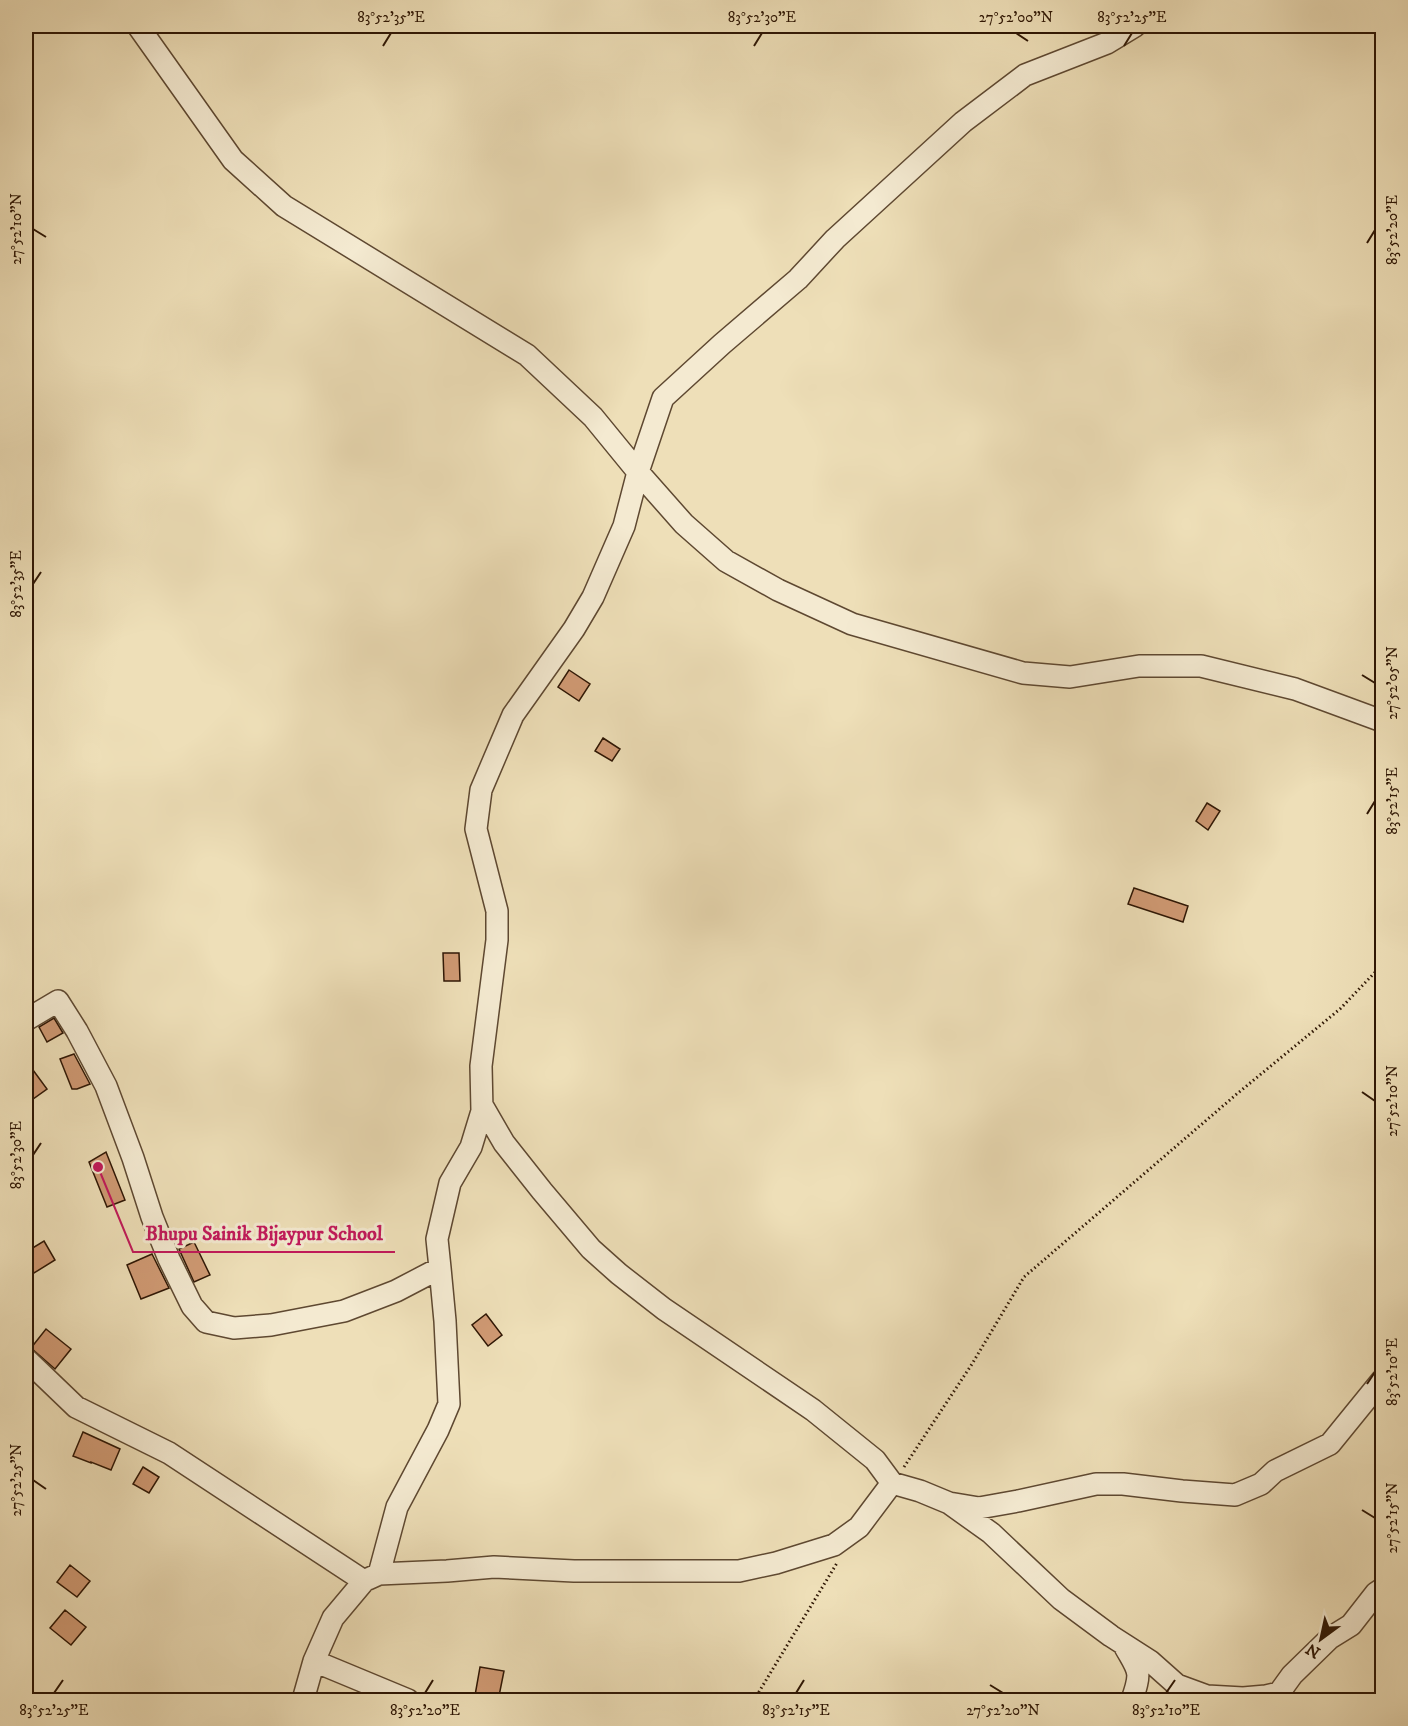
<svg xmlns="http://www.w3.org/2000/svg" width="1408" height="1726" viewBox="0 0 1408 1726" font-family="'IM FELL DW Pica',serif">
<rect width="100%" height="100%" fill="#eedfb8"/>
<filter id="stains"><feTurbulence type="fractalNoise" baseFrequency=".00333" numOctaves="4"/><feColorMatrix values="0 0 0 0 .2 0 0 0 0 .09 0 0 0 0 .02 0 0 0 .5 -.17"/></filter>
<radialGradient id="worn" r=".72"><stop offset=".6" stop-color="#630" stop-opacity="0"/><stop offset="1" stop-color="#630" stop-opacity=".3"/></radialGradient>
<!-- building -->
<path fill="#d09a74" stroke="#2e1604" stroke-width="1.5" d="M 569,670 L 590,684 L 579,701 L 558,687 Z
M 603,738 L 620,749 L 612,761 L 595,751 Z
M 1207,803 L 1220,811 L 1208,830 L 1196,821 Z
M 1134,888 L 1188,906 L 1183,922 L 1128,904 Z
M 443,953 L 459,953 L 460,981 L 444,981 Z
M 54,1018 L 63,1033 L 47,1042 L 39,1027 Z
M 74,1054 L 90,1084 L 77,1089 L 72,1089 L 60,1059 Z
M 33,1070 L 47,1089 L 26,1104 L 26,1073 Z
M 106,1152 L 125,1200 L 107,1207 L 89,1162 Z
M 44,1241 L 55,1260 L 34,1273 L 26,1259 L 26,1252 Z
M 194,1242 L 210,1275 L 194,1282 L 179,1249 Z
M 152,1254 L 169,1288 L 141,1299 L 127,1265 Z
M 486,1314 L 502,1335 L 488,1346 L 472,1325 Z
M 46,1329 L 71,1349 L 55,1369 L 31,1348 Z
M 83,1432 L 120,1449 L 111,1470 L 91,1462 L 91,1463 L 73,1456 Z
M 143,1467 L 159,1477 L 149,1493 L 133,1484 Z
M 70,1565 L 90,1581 L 77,1597 L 57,1582 Z
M 65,1610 L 86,1627 L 71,1645 L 50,1628 Z
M 480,1667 L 504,1671 L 498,1701 L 474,1701 Z"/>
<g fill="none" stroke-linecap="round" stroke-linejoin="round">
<!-- minor casing -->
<g stroke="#5e4831" stroke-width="24">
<path id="minor" d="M 138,26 L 233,160 L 284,206 L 527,355 L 593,417 L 638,472 L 684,524 L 726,561 L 778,590 L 852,624 L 1023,673 L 1070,677 L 1139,666 L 1201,666 L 1295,689 L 1382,721
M 26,1020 L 58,1001 L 77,1031 L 106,1086 L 133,1158 L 152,1217 L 169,1259 L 192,1306 L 206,1322 L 234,1328 L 271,1325 L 344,1311 L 396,1291 L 440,1268 L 437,1239 L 450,1183 L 471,1147 L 482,1111 L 481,1066 L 497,940 L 497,911 L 476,829 L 481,790 L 513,715 L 574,629 L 593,597 L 624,526 L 638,472 L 663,398 L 722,344 L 798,279 L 835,239 L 963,122 L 1025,75 L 1107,43 L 1135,26
M 26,1359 L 76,1407 L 169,1453 L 364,1581 L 333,1618 L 314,1661 L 408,1700
M 892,1483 L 920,1491 L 949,1503 L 979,1508 L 1018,1501 L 1096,1484 L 1123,1484 L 1182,1491 L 1235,1495 L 1261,1484 L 1275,1471 L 1330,1444 L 1382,1380
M 949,1503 L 991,1533 L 1061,1599 L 1111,1636 L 1150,1661 L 1177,1685 L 1207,1696 L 1243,1698 L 1266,1696 L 1279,1693 L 1292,1675 L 1330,1638 L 1351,1625 L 1376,1593 L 1382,1589
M 379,1574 L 447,1571 L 494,1567 L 574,1571 L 739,1571 L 776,1563 L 834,1545 L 859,1527 L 892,1483 L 875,1460 L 813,1410 L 664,1309 L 619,1274 L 591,1249 L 542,1191 L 504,1143 L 482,1105
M 368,1579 L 379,1574 L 397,1507 L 438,1430 L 449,1404 L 445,1321 L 440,1268
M 1125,1647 C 1139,1672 1142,1671 1132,1700
M 303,1700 L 314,1661"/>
</g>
<!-- path -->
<path stroke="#2e1604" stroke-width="3" stroke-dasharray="1.5 3" stroke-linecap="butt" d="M 904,1467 L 972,1364 L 1024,1277 L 1238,1093 L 1340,1009 L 1382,965
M 754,1700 L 837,1563"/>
<!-- minor -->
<use href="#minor" stroke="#f4ead1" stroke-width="21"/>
</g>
<!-- ticks -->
<path fill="none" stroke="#2e1604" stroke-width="2" d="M 1016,33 L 1028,41M 383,46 L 391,33M 754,46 L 762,33M 1124,46 L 1132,33M 33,229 L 46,237M 1367,243 L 1375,230M 33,584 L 41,572M 1362,675 L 1375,683M 1367,814 L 1375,801M 1362,1092 L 1375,1101M 33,1155 L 41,1143M 1367,1384 L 1375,1372M 33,1480 L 46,1489M 1362,1510 L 1375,1518M 990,1685 L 1003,1693M 54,1693 L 63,1680M 425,1693 L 433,1680M 796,1693 L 804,1680M 1166,1693 L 1175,1680"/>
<!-- callouts -->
<path fill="none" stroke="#c2185b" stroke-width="2" d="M98 1167L133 1252H395"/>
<circle fill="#c2185b" stroke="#f4ead1" stroke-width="2" cx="98" cy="1167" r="6"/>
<g font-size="20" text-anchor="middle" font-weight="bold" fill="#c2185b" stroke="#f4ead1" stroke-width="6" stroke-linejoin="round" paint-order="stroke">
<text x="264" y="1240">Bhupu Sainik Bijaypur School</text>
</g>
<!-- margin -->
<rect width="1408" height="1726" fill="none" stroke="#eedfb8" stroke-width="66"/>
<!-- north arrow -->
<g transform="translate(1321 1639) rotate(213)" stroke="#f4ead1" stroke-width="4.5" paint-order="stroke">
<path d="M0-4.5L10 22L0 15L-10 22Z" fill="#2e1604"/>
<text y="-9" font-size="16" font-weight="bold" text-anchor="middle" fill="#2e1604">N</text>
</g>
<rect x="33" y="33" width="1342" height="1660" fill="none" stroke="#2e1604" stroke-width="2"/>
<g font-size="15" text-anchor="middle" fill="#2e1604">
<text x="391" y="22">83°52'35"E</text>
<text x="762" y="22">83°52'30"E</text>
<text x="1016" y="22">27°52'00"N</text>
<text x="1132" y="22">83°52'25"E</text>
<text transform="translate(16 229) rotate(-90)" y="5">27°52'10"N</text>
<text transform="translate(1392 230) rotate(-90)" y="5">83°52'20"E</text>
<text transform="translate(16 584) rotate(-90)" y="5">83°52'35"E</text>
<text transform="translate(1392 683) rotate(-90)" y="5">27°52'05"N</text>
<text transform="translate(1392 801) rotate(-90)" y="5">83°52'15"E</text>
<text transform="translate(1392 1101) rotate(-90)" y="5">27°52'10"N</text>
<text transform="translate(16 1155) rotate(-90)" y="5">83°52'30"E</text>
<text transform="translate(1392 1372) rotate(-90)" y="5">83°52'10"E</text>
<text transform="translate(16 1480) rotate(-90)" y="5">27°52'25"N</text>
<text transform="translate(1392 1518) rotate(-90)" y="5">27°52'15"N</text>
<text x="54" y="1715">83°52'25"E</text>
<text x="425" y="1715">83°52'20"E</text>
<text x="796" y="1715">83°52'15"E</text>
<text x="1003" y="1715">27°52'20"N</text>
<text x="1166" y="1715">83°52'10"E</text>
</g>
<rect width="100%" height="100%" filter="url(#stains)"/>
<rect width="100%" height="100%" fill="url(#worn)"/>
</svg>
